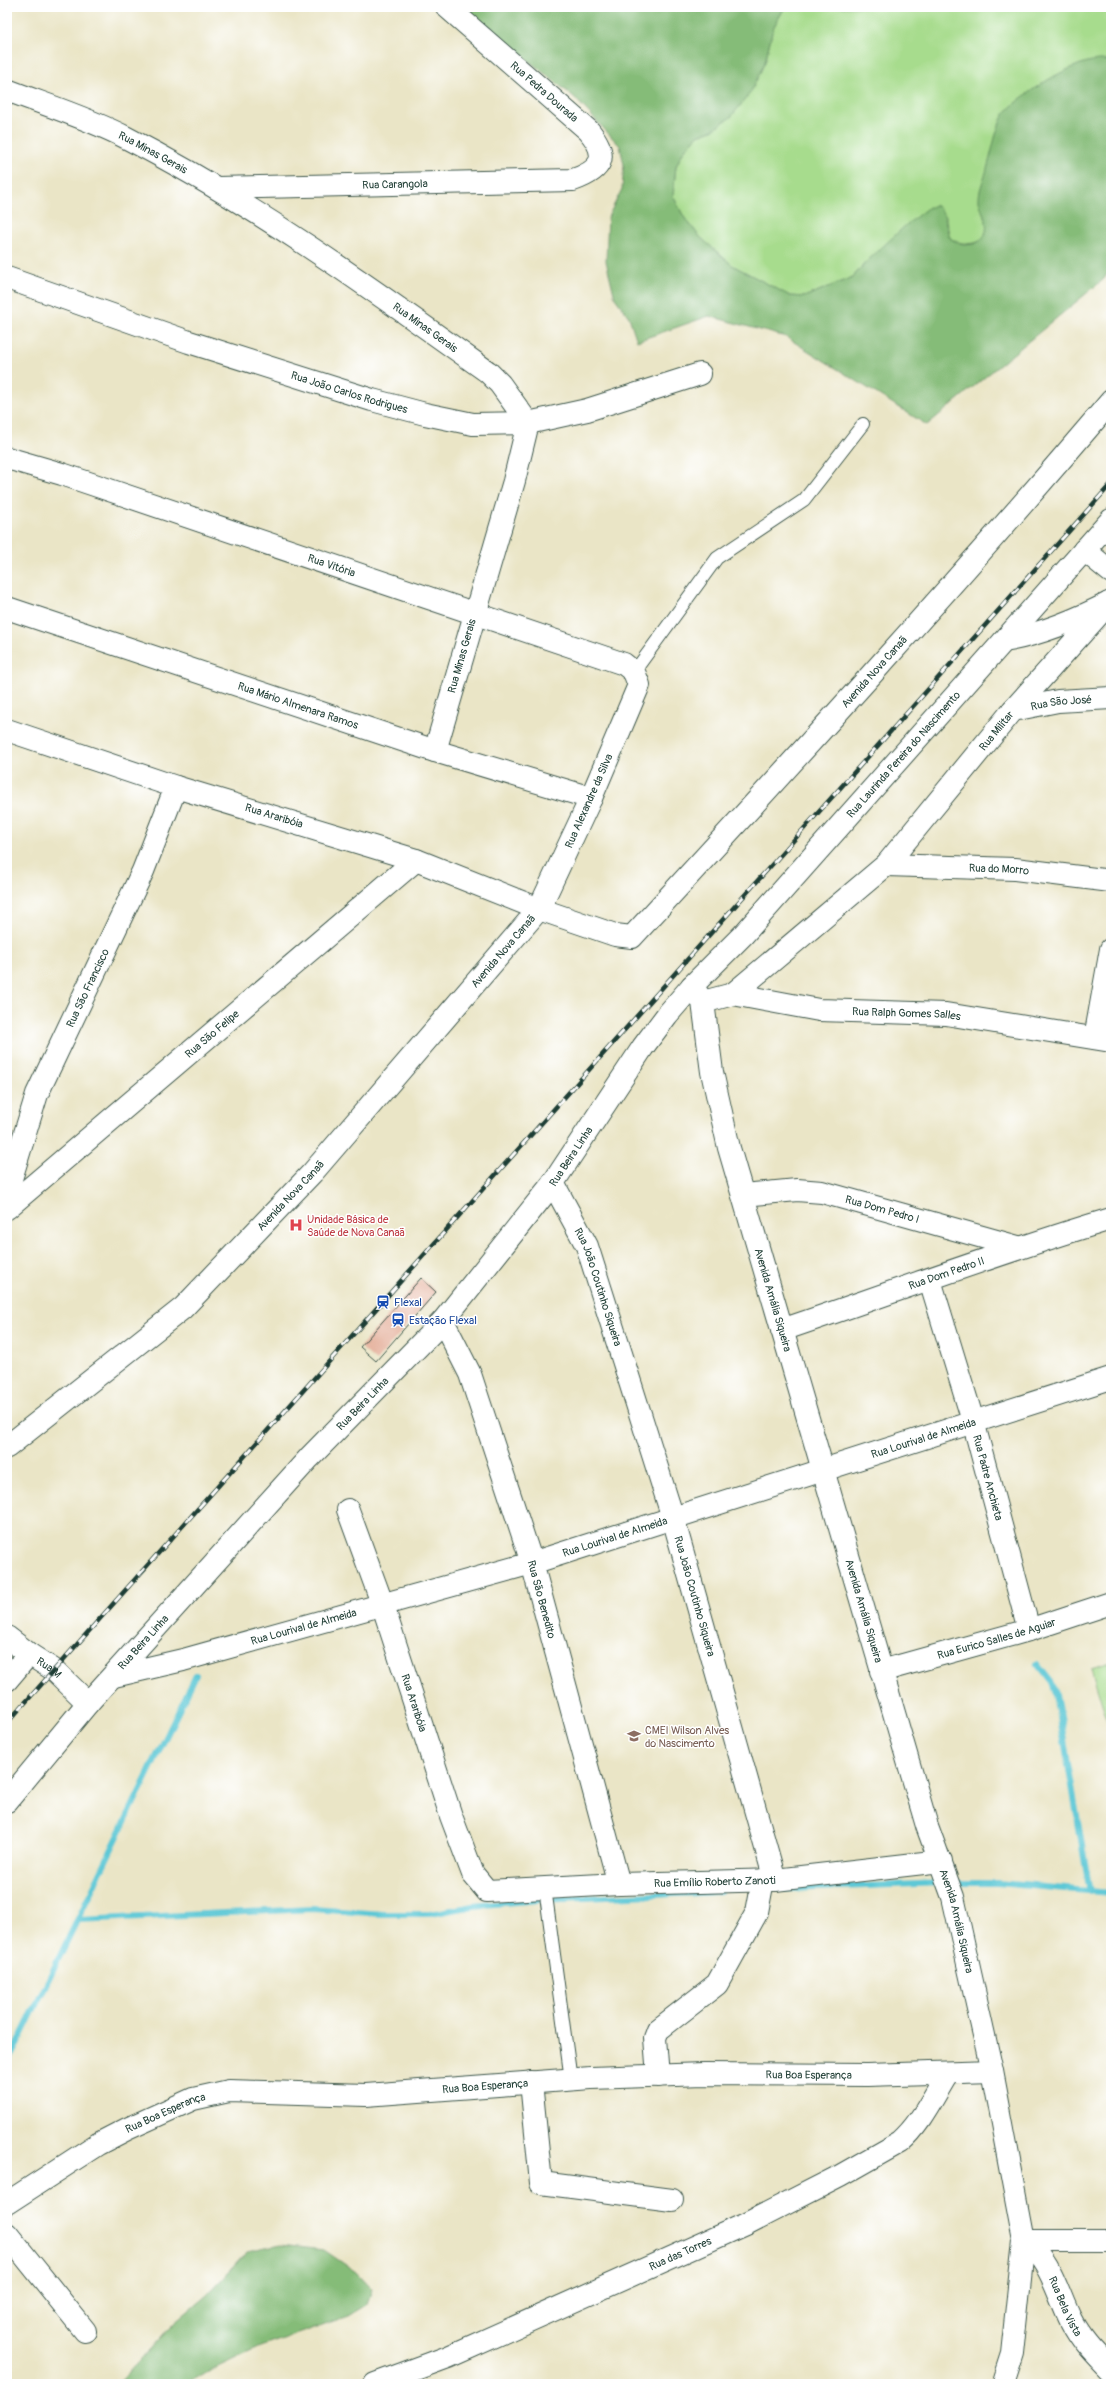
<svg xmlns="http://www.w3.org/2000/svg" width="1118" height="2391" viewBox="0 0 1118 2391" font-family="Pangolin,sans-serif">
<rect width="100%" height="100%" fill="#fff"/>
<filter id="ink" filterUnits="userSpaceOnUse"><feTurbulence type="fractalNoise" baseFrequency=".025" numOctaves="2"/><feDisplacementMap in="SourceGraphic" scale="8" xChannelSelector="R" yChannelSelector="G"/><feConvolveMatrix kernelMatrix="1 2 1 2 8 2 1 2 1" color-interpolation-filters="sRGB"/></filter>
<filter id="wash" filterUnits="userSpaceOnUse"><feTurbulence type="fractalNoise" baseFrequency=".012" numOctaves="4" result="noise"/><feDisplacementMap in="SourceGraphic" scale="16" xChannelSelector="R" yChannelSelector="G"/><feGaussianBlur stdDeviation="0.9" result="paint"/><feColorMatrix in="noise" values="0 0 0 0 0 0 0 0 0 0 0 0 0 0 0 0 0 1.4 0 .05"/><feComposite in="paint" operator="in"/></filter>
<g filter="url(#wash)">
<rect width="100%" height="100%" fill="#eae5c6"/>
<!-- green -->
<path fill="#a7dc8d" stroke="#638c60" d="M 785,7 L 1111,7 L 1111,62 L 1105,59 L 982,211 C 984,215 987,221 987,226 C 987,248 962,246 950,238 L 945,215 L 886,245 L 866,262 L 853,277 L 804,297 L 790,296 L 732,265 L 700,237 L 684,217 L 673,196 L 676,166 L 683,152 L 698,135 L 712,130 L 765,62 L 773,28 Z
M 1111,1662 L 1111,1733 L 1091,1668 Z"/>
<!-- forest -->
<path fill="#85bc78" stroke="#527c56" d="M 461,7 L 785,7 L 773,28 L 765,62 L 751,92 L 731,117 L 712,130 L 698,135 L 683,152 L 676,166 L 673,196 L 684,217 L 700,237 L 732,265 L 790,296 L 804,297 L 853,277 L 866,262 L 906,225 L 926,209 L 935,205 C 948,213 944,225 950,238 C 960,245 976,249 984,236 C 991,224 981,212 979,201 C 978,190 986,175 988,165 C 992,152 997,123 1005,113 C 1021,94 1087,50 1111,62 L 1111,268 L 1104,279 L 927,425 L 786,337 L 709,316 L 637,341 L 629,317 L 615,298 L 606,261 L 608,217 L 622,189 L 624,165 L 620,146 L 574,97 Z
M 280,2245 L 324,2250 L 356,2272 L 372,2289 L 367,2305 L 349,2316 L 260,2347 L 190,2381 L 188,2384 L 118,2384 L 173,2324 L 207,2295 L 247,2252 Z"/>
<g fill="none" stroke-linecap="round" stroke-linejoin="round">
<!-- stream -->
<path stroke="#5dc8d6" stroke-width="6" d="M 1037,1664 L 1052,1683 L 1056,1694 L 1090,1892
M 953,1883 L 998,1883 L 1111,1893
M 787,1889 L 944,1883
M 78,1920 L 312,1909 L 383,1914 L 430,1914 L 473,1906 L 538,1900 L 721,1892
M 7,2065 L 196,1675"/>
</g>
<g id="blocks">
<!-- building -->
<path fill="#e4af9a" d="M 421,1278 L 436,1292 L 376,1361 L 360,1347 Z"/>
</g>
</g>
<g filter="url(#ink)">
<use href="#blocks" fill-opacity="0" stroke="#3d564a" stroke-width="1"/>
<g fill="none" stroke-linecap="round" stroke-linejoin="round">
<!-- service casing -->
<g stroke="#3d564a" stroke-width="14">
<path id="service" d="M 634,672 L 717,558 L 804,500 L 863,424
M 545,1888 L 571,2080"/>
</g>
<!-- minor casing -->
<g stroke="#3d564a" stroke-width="24">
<g id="minor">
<path id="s1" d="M 7,90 C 46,105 88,118 125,137 C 253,203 371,288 488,372 L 500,384 L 528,423 L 514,481 L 435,751"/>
<path id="s2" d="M 217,188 L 573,180 C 602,170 610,157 589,131 L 447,7"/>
<path id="s3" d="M 7,278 L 189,342 L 372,400 L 425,414 L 473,424 L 528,423 L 587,410 L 700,374"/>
<path id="s4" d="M 7,458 L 62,474 L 624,664 L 634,672 L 639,685 L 591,798 L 539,909 L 416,860 L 176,787 L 7,730"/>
<path d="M 1084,550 L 1111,572"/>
<path id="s5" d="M 7,608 L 435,751 L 591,798"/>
<path id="s6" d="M 1013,710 L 1058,701 L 1111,698"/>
<path id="s7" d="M 886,865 L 1015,869 L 1111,881"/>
<path id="s8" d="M 733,994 L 886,865 L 1013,710 L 1109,603"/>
<path id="s9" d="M 703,1002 L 733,994 L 819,1010 L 946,1014 L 1111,1041"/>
<path d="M 1095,1038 L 1111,949"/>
<path id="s10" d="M 553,1183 L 587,1246 L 673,1518 L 775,1880"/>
<path id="s11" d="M 7,1192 L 37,1094 L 143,871 L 176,787"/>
<path id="s12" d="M 743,1195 L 797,1190 L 822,1192 L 1018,1247"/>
<path id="s13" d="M 7,1208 L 416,860"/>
<path id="s14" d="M 930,1280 L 973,1421 L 1029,1630"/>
<path id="s15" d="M 443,1321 L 470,1374 L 532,1563 L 619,1884"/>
<path id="s16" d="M 782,1330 C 892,1293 1000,1252 1111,1219"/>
<path id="s17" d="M 348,1510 L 382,1603 L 451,1816 L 473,1874 L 487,1891 L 619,1884 L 775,1880 L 941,1861"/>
<path id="s18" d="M 881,1671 L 1029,1630 L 1111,1603"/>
<path id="s19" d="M 114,1676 L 183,1660 L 532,1563 L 1111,1378"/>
<path d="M 7,1680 L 29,1654"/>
<path d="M 7,1801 L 88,1703"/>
<path d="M 658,2076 L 655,2038 L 658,2030 L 717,1984 L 757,1912 L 763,1880"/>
<path d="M 531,2082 L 541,2183 L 672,2200"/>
<path id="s20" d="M 7,2203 L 98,2144 L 127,2129 L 193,2099 L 229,2091 L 366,2095 L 591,2078 L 704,2074 L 867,2075 L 992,2071"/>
<path d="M 7,2234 L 85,2331"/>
<path id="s21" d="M 1024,2240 C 1052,2263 1056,2290 1071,2321 C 1081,2341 1096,2355 1111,2371"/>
<path id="s22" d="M 375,2384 L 448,2357 L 746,2224 L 840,2176 L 900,2142 C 921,2124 933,2097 948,2073"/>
</g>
</g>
<!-- tertiary casing -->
<g stroke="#3d564a" stroke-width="24">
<g id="tertiary">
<path d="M 1004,641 C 1042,634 1074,621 1109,603"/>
<path id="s23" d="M 692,986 L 703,1002 L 712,1072 L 729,1148 L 927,1826 L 953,1897 L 992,2071 L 1024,2240 L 1012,2353 L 1002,2384"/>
<path id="s24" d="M 7,1447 L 183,1308 L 313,1172 L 539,909 L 615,935 L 632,937 C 794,761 956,584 1111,401"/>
<path id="s25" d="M 7,1637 L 29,1654 L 54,1670 L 88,1703 L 309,1458 L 443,1321 L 553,1183 L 643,1047 L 667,1015 L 692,986 L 743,935 L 1111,520"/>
<path d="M 1024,2240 L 1111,2240"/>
</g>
</g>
<!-- service -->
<use href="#service" stroke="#fff" stroke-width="12"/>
<!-- minor -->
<use href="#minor" stroke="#fff" stroke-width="22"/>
<!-- tertiary -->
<use href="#tertiary" stroke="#fff" stroke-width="22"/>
<!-- rail casing -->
<g stroke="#1f3d34" stroke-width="4.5">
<path id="rail" d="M 7,1723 L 1111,484"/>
</g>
<!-- rail -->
<use href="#rail" stroke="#fff" stroke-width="3" stroke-dasharray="9" stroke-linecap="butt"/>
</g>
</g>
<!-- icons -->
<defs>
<g id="hospital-bare" transform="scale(1.08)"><path d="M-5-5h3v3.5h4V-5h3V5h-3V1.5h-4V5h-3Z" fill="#e0444e" stroke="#fff" stroke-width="2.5" paint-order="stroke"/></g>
<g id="station-bare" transform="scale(1.08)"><path d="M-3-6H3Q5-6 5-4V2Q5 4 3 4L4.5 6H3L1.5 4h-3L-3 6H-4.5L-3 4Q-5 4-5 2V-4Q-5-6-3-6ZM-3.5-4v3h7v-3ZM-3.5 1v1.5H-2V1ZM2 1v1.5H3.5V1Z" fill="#1a4fb4" stroke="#fff" stroke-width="2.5" paint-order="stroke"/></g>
<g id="school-bare" transform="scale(1.08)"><path d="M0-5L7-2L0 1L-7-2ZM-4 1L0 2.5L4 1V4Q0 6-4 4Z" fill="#8d6e63" stroke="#fff" stroke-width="2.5" paint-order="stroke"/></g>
</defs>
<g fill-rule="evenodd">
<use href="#hospital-bare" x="296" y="1225"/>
<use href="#station-bare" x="383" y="1302"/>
<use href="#station-bare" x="398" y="1320"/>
<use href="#school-bare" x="634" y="1736"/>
</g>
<g text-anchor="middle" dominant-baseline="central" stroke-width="3" stroke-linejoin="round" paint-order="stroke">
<!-- street labels -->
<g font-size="11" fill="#1f3d34" stroke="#fff">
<text transform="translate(544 92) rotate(41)">Rua Pedra Dourada</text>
<text stroke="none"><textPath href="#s1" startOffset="159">Rua Minas Gerais</textPath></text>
<text stroke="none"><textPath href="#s2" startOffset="178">Rua Carangola</textPath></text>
<text stroke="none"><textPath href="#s1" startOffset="483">Rua Minas Gerais</textPath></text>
<text stroke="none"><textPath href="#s3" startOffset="361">Rua João Carlos Rodrigues</textPath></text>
<text stroke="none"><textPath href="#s4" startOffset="342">Rua Vitória</textPath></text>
<text transform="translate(462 656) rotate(-74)">Rua Minas Gerais</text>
<text stroke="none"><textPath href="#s24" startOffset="1216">Avenida Nova Canaã</textPath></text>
<text stroke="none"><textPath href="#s6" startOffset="49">Rua São José</textPath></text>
<text stroke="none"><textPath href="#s5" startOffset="307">Rua Mário Almenara Ramos</textPath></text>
<text stroke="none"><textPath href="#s8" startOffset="374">Rua Militar</textPath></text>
<text stroke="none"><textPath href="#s25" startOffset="1358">Rua Laurinda Pereira do Nascimento</textPath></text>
<text transform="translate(589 801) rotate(-66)">Rua Alexandre da Silva</text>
<text transform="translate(274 816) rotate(17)">Rua Araribóia</text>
<text stroke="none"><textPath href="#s7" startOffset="113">Rua do Morro</textPath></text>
<text stroke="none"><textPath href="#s24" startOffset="704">Avenida Nova Canaã</textPath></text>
<text stroke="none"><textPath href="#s11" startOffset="220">Rua São Francisco</textPath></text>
<text stroke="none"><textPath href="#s9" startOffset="206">Rua Ralph Gomes Salles</textPath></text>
<text stroke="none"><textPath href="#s13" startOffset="269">Rua São Felipe</textPath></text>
<text stroke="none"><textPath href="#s25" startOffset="835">Rua Beira Linha</textPath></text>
<text stroke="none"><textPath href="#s24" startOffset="380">Avenida Nova Canaã</textPath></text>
<text stroke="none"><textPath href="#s12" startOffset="142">Rua Dom Pedro I</textPath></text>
<text stroke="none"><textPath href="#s16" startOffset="174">Rua Dom Pedro II</textPath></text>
<text stroke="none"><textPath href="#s10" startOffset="114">Rua João Coutinho Siqueira</textPath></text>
<text stroke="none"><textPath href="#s23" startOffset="326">Avenida Amália Siqueira</textPath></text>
<text stroke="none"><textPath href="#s25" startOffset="511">Rua Beira Linha</textPath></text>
<text stroke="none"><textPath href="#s19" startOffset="844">Rua Lourival de Almeida</textPath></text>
<text stroke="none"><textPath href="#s14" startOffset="206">Rua Padre Anchieta</textPath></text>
<text stroke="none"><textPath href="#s19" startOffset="520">Rua Lourival de Almeida</textPath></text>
<text stroke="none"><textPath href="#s10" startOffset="438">Rua João Coutinho Siqueira</textPath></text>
<text stroke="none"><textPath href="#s15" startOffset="296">Rua São Benedito</textPath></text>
<text stroke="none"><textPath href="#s23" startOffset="650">Avenida Amália Siqueira</textPath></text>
<text stroke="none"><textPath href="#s19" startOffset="196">Rua Lourival de Almeida</textPath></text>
<text stroke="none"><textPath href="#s18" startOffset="120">Rua Eurico Salles de Aguiar</textPath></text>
<text stroke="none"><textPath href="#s25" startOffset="187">Rua Beira Linha</textPath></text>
<text stroke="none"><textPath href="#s25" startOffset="52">Rua M</textPath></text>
<text stroke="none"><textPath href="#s17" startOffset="204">Rua Araribóia</textPath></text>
<text stroke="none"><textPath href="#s17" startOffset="635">Rua Emílio Roberto Zanoti</textPath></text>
<text stroke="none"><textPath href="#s23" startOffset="974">Avenida Amália Siqueira</textPath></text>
<text stroke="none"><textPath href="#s20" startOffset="831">Rua Boa Esperança</textPath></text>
<text stroke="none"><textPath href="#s20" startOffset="507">Rua Boa Esperança</textPath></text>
<text stroke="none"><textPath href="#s20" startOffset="183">Rua Boa Esperança</textPath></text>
<text stroke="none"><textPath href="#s22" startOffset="332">Rua das Torres</textPath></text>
<text stroke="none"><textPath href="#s21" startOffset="79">Rua Bela Vista</textPath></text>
</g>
<!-- health labels -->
<g font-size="11" fill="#be3a42" stroke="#fff" text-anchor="start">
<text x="307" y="1219">Unidade Básica de<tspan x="307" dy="13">Saúde de Nova Canaã</tspan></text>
</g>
<!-- transit labels -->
<g font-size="11" fill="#164399" stroke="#fff" text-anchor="start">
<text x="394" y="1302">Flexal</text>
<text x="409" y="1320">Estação Flexal</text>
</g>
<!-- education labels -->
<g font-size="11" fill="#785e54" stroke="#fff" text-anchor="start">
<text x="645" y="1730">CMEI Wilson Alves<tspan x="645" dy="13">do Nascimento</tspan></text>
</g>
</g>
<!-- margin -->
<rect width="1118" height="2391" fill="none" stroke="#fff" stroke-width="24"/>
</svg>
